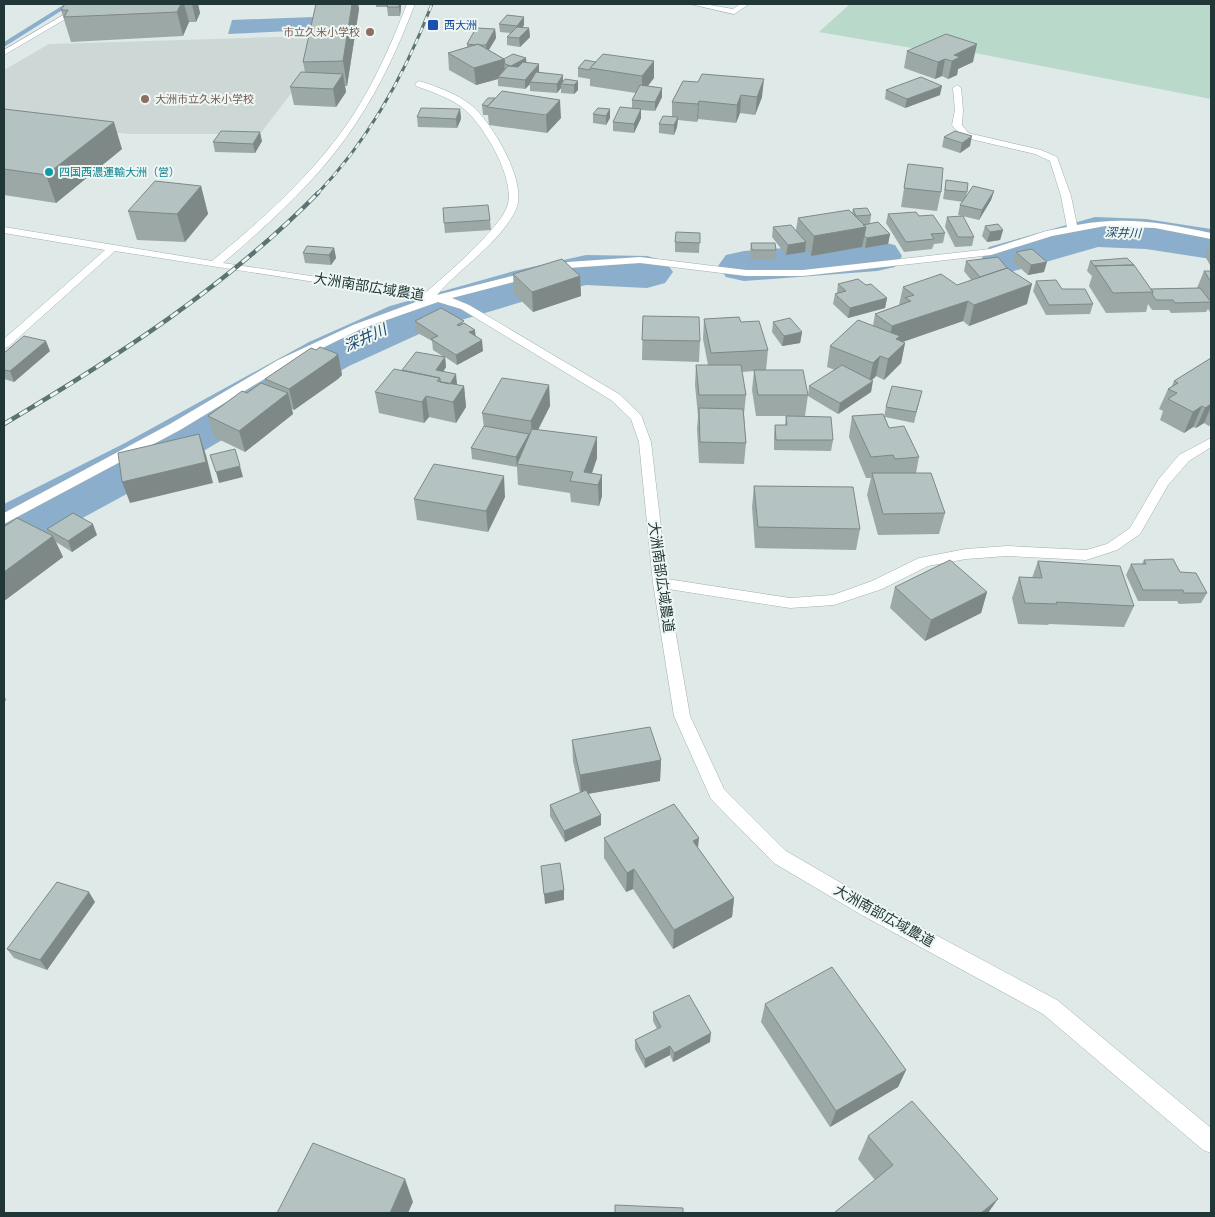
<svg xmlns="http://www.w3.org/2000/svg" width="1215" height="1217" viewBox="0 0 1215 1217" font-family="Figtree,'Noto Sans JP',sans-serif">
<rect width="100%" height="100%" fill="#dfe9e7"/>
<!-- built -->
<path fill="#cdd8d6" d="M 310,36 L 305,75 L 260,134 L 130,134 L 4,123 L 4,70 L 49,44 Z"/>
<!-- green -->
<path fill="#b9d9ca" d="M 850,4 L 1211,4 L 1211,99 L 975,53 L 912,48 L 819,32 Z"/>
<!-- water -->
<path fill="#8aaecb" d="M 314,17 L 312,30 L 228,34 L 232,20 Z"/>
<g fill="none" stroke-linecap="round" stroke-linejoin="round">
<!-- stream -->
<path fill="#8aaecb" fill-rule="evenodd" d="M 65,4 L 72,4 L 4,47 L 4,42 Z"/>
<!-- river -->
<path fill="#8aaecb" fill-rule="evenodd" d="M 1095,217 L 1146,219 L 1211,229 L 1211,259 L 1146,249 L 1098,247 L 1007,273 L 989,269 L 982,258 L 989,247 Z
M 877,241 L 895,245 L 902,256 L 895,267 L 877,271 L 744,281 L 726,277 L 718,266 L 726,255 L 744,251 Z
M 586,255 L 647,256 L 665,261 L 673,272 L 665,283 L 647,288 L 586,285 L 545,295 L 428,330 L 349,366 L 169,471 L 42,540 L 28,551 L 4,558 L 4,504 L 125,443 L 309,342 L 390,306 L 514,271 Z"/>
<!-- minor casing -->
<g stroke="#a2b0af" stroke-width="1">
<path id="minor" d="M 82,4 L 91,4 L 4,55 L 4,50 Z
M 407,4 L 415,4 C 399,45 381,86 356,123 C 321,177 272,221 223,263 L 425,293 C 445,276 499,229 507,207 C 517,181 484,125 464,109 C 451,98 432,92 416,86 L 415,84 L 419,81 C 436,86 457,94 471,105 C 492,122 528,183 516,209 C 501,243 459,268 437,295 L 568,262 L 640,257 L 746,270 L 803,270 L 990,249 L 1046,231 L 1067,227 L 1061,196 L 1050,161 L 1035,154 L 962,137 L 952,125 L 955,110 L 953,88 L 957,85 L 961,88 L 963,110 L 962,125 L 968,133 L 1041,150 L 1057,157 L 1071,196 L 1077,225 C 1127,216 1163,223 1211,233 L 1211,239 L 1155,228 L 1105,226 L 1052,236 L 991,255 L 803,276 L 746,276 L 640,263 L 568,268 L 452,298 L 469,305 L 619,394 L 641,415 L 651,442 L 667,579 L 790,598 L 833,595 L 872,581 L 919,558 L 966,549 L 1007,546 L 1086,550 L 1107,544 L 1130,528 L 1158,480 L 1179,455 L 1211,438 L 1211,447 L 1189,461 L 1168,485 L 1140,534 L 1117,550 L 1086,560 L 1007,556 L 966,559 L 928,566 L 882,589 L 834,605 L 790,608 L 668,589 L 690,716 L 724,789 L 786,851 L 874,902 L 1057,1000 L 1211,1128 L 1211,1153 L 1203,1150 L 1043,1014 L 860,914 L 774,863 L 711,799 L 674,716 L 653,583 L 639,442 L 631,419 L 611,400 L 461,309 L 438,302 L 361,329 L 286,366 L 180,430 L 4,524 L 4,513 L 170,424 L 278,360 L 353,325 L 424,299 L 115,251 L 8,347 L 4,348 L 4,339 L 105,250 L 4,233 L 4,227 L 212,261 C 262,220 311,176 348,123 C 373,86 391,45 407,4 Z
M 690,4 L 704,4 L 733,9 L 740,4 L 749,4 L 734,14 Z"/>
</g>
<!-- minor -->
<use href="#minor" fill="#fff" fill-rule="evenodd"/>
<!-- rail-far1 casing -->
<g stroke="#5b7373" stroke-width="3">
<path id="rail-far1" d="M 317,194 C 369,140 405,74 432,4"/>
</g>
<!-- rail casing -->
<g stroke="#5b7373" stroke-width="4.5">
<path id="rail" d="M 4,424 C 115,358 227,286 318,193"/>
</g>
<!-- rail-far1 -->
<use href="#rail-far1" stroke="#eef6f4" stroke-width="2" stroke-dasharray="6" stroke-linecap="butt"/>
<!-- rail -->
<use href="#rail" stroke="#eef6f4" stroke-width="3" stroke-dasharray="9" stroke-linecap="butt"/>
</g>
<!-- wall -->
<path fill="#9ba8a6" d="M 65,4 L 198,4 L 200,13 L 196,22 L 189,22 L 183,36 L 71,42 L 61,10 Z
M 316,4 L 358,4 L 359,9 L 347,86 L 345,86 L 346,92 L 336,107 L 294,105 L 290,87 L 305,72 L 303,62 Z
M 376,4 L 401,4 L 401,8 L 400,16 L 388,16 L 387,7 L 376,7 Z
M 524,17 L 524,25 L 523,27 L 529,28 L 530,37 L 520,47 L 507,45 L 507,37 L 510,33 L 500,32 L 499,24 Z
M 495,29 L 496,38 L 489,50 L 504,59 L 526,58 L 526,62 L 539,73 L 563,81 L 578,81 L 578,90 L 574,94 L 561,93 L 561,88 L 557,93 L 530,91 L 530,84 L 525,89 L 498,86 L 498,79 L 476,85 L 449,70 L 448,53 L 467,47 L 467,44 Z
M 907,51 L 973,62 L 958,69 L 957,75 L 948,79 L 942,76 L 935,79 L 904,68 Z
M 585,60 L 654,78 L 648,86 L 662,88 L 662,97 L 655,111 L 641,110 L 641,118 L 634,133 L 613,131 L 613,122 L 632,108 L 632,100 L 636,93 L 590,86 L 590,79 L 578,77 L 578,68 Z
M 683,81 L 762,97 L 755,115 L 740,113 L 736,123 L 698,119 L 697,122 L 678,120 L 677,127 L 674,135 L 659,133 L 659,124 L 672,117 L 672,102 Z
M 886,90 L 940,95 L 905,108 L 885,99 Z
M 482,105 L 561,118 L 547,133 L 489,125 L 488,115 L 483,115 Z
M 4,109 L 122,149 L 56,203 L 4,195 Z
M 460,109 L 461,119 L 457,128 L 418,127 L 417,117 Z
M 610,109 L 610,118 L 606,125 L 593,123 L 593,114 Z
M 944,137 L 970,146 L 960,153 L 942,147 Z
M 262,141 L 255,153 L 215,152 L 213,142 Z
M 908,164 L 941,192 L 937,211 L 901,207 Z
M 946,180 L 967,192 L 966,197 L 994,191 L 991,200 L 979,220 L 958,215 L 960,205 L 963,202 L 943,199 Z
M 201,186 L 208,214 L 185,242 L 137,240 L 128,211 Z
M 853,209 L 871,215 L 870,223 L 890,234 L 888,244 L 865,248 L 863,246 L 862,247 L 811,256 L 805,248 L 805,252 L 786,255 L 772,237 L 773,227 L 796,230 L 798,218 L 852,213 Z
M 888,214 L 919,216 L 945,233 L 943,243 L 934,244 L 932,249 L 904,252 L 886,223 Z
M 947,217 L 974,237 L 972,246 L 955,247 L 945,227 Z
M 490,220 L 491,230 L 445,233 L 444,223 Z
M 985,226 L 1003,230 L 1000,240 L 987,242 L 982,236 Z
M 700,233 L 699,253 L 675,252 L 675,242 Z
M 751,243 L 776,250 L 775,260 L 751,260 L 750,253 Z
M 1209,246 L 1211,246 L 1211,267 L 1205,256 Z
M 334,248 L 336,258 L 331,265 L 305,263 L 303,253 Z
M 1016,252 L 1044,272 L 1028,275 L 1013,262 Z
M 966,261 L 1027,304 L 969,326 L 963,321 L 903,342 L 905,343 L 901,363 L 884,380 L 876,376 L 872,380 L 871,392 L 838,414 L 808,396 L 809,386 L 835,370 L 827,367 L 830,346 L 873,326 L 875,314 L 899,305 L 903,287 L 957,285 L 971,280 L 964,271 Z
M 1090,261 L 1151,289 L 1197,288 L 1204,271 L 1211,271 L 1211,314 L 1208,309 L 1206,312 L 1171,313 L 1169,310 L 1152,310 L 1148,304 L 1146,312 L 1106,313 L 1089,286 L 1092,276 L 1087,271 Z
M 513,274 L 580,276 L 581,296 L 533,312 L 514,294 Z
M 1036,281 L 1062,289 L 1093,304 L 1090,314 L 1046,315 L 1033,291 Z
M 838,284 L 866,285 L 887,298 L 885,308 L 848,318 L 833,304 L 835,294 L 837,293 Z
M 643,316 L 700,341 L 699,362 L 642,360 Z
M 704,319 L 741,322 L 768,350 L 766,370 L 808,395 L 805,416 L 788,416 L 833,440 L 831,451 L 774,450 L 774,435 L 775,425 L 785,425 L 786,416 L 756,416 L 752,390 L 754,371 L 742,372 L 746,395 L 744,414 L 746,443 L 744,464 L 699,463 L 697,429 L 698,416 L 695,385 L 696,365 L 708,365 L 703,339 Z
M 415,321 L 465,323 L 476,336 L 483,351 L 457,365 L 445,357 L 446,367 L 443,372 L 457,385 L 464,386 L 466,407 L 456,423 L 429,417 L 424,423 L 379,413 L 375,392 L 402,370 L 444,357 L 433,350 L 432,341 L 416,332 Z
M 773,322 L 802,332 L 800,343 L 782,346 L 772,332 Z
M 316,350 L 338,354 L 342,375 L 338,379 L 294,410 L 292,409 L 293,414 L 245,452 L 214,437 L 208,416 L 247,393 L 266,385 L 265,379 Z
M 50,351 L 14,382 L 4,379 L 4,353 Z
M 1211,358 L 1211,425 L 1209,426 L 1204,423 L 1196,428 L 1193,427 L 1184,433 L 1160,420 L 1163,411 L 1159,409 L 1168,389 L 1172,386 L 1174,381 Z
M 549,385 L 550,406 L 538,429 L 597,458 L 592,473 L 602,475 L 602,496 L 599,506 L 571,502 L 570,493 L 518,485 L 517,467 L 472,459 L 471,448 L 484,427 L 482,413 Z
M 922,391 L 914,423 L 885,417 L 889,428 L 919,457 L 916,473 L 945,513 L 939,534 L 878,535 L 867,495 L 871,478 L 866,478 L 849,437 L 852,416 L 884,417 L 886,407 Z
M 754,486 L 860,529 L 856,550 L 755,548 L 752,507 Z
M 505,497 L 488,532 L 417,520 L 414,499 Z
M 4,527 L 49,534 L 47,529 L 97,535 L 72,552 L 56,542 L 63,557 L 4,601 Z
M 1144,560 L 1180,572 L 1207,593 L 1201,603 L 1179,604 L 1177,601 L 1138,601 L 1126,575 L 1131,564 L 1142,564 Z
M 1038,561 L 1134,606 L 1124,627 L 1049,624 L 1048,625 L 1018,624 L 1012,598 L 1019,577 L 1032,578 Z
M 895,587 L 987,592 L 981,613 L 925,641 L 890,608 Z
M 572,740 L 661,760 L 660,781 L 588,794 L 601,825 L 565,842 L 550,816 L 550,805 L 580,793 L 573,761 Z
M 604,838 L 698,848 L 734,898 L 732,917 L 673,949 L 633,889 L 626,892 L 604,858 Z
M 95,902 L 47,970 L 14,958 L 7,949 Z
M 765,1004 L 906,1070 L 898,1087 L 830,1127 L 761,1022 Z
M 653,1012 L 710,1042 L 673,1062 L 670,1055 L 645,1068 L 635,1049 L 635,1040 L 657,1029 L 653,1021 Z
M 868,1136 L 988,1213 L 875,1180 L 858,1159 Z"/>
<!-- shaded-wall -->
<path fill="#7e8887" d="M 181,4 L 184,4 L 189,22 L 183,36 L 177,12 Z
M 192,4 L 198,4 L 200,13 L 196,22 Z
M 352,4 L 358,4 L 359,9 L 347,86 L 343,61 Z
M 399,4 L 401,4 L 401,8 L 400,16 L 399,7 Z
M 524,17 L 524,25 L 517,34 L 517,26 Z
M 529,28 L 530,37 L 520,47 L 519,38 Z
M 495,29 L 496,38 L 486,54 L 486,45 Z
M 977,44 L 973,62 L 958,69 L 957,75 L 948,79 L 952,61 L 954,55 Z
M 526,58 L 527,67 L 512,75 L 511,66 Z
M 504,59 L 505,76 L 498,77 L 498,79 L 476,85 L 474,68 Z
M 945,59 L 942,76 L 935,79 L 938,62 Z
M 654,61 L 654,78 L 642,93 L 642,76 Z
M 539,64 L 539,73 L 530,82 L 530,84 L 525,89 L 525,80 Z
M 343,74 L 346,92 L 336,107 L 333,89 Z
M 563,75 L 563,84 L 561,84 L 561,88 L 557,93 L 557,84 Z
M 764,79 L 762,97 L 755,115 L 757,97 Z
M 578,81 L 578,90 L 574,94 L 574,85 Z
M 942,86 L 940,95 L 905,108 L 907,99 Z
M 662,88 L 662,97 L 655,111 L 655,102 Z
M 741,95 L 740,113 L 736,123 L 737,105 Z
M 560,100 L 561,118 L 547,133 L 546,115 Z
M 699,101 L 698,119 L 697,122 L 698,104 Z
M 460,109 L 461,119 L 457,128 L 456,119 Z
M 610,109 L 610,118 L 606,125 L 606,116 Z
M 641,109 L 641,118 L 634,133 L 634,124 Z
M 678,117 L 677,127 L 674,135 L 674,125 Z
M 114,122 L 122,149 L 56,203 L 46,175 Z
M 260,132 L 262,141 L 255,153 L 253,144 Z
M 972,136 L 970,146 L 960,153 L 962,143 Z
M 201,186 L 208,214 L 185,242 L 177,214 Z
M 994,191 L 991,200 L 979,220 L 982,210 Z
M 866,227 L 862,247 L 811,256 L 814,236 Z
M 1003,230 L 1000,240 L 987,242 L 990,232 Z
M 890,234 L 888,244 L 865,248 L 867,238 Z
M 806,242 L 805,252 L 786,255 L 788,245 Z
M 334,248 L 336,258 L 331,265 L 329,255 Z
M 1047,262 L 1044,272 L 1028,275 L 1031,265 Z
M 580,276 L 581,296 L 533,312 L 532,292 Z
M 1032,284 L 1027,304 L 969,326 L 974,305 Z
M 887,298 L 885,308 L 848,318 L 850,308 Z
M 968,301 L 963,321 L 899,343 L 905,343 L 901,363 L 884,380 L 888,359 L 888,347 L 892,326 Z
M 475,330 L 476,340 L 469,332 Z
M 802,332 L 800,343 L 782,346 L 784,336 Z
M 482,340 L 483,351 L 457,365 L 456,355 Z
M 46,341 L 50,351 L 14,382 L 10,371 Z
M 338,354 L 342,375 L 338,379 L 294,410 L 289,389 Z
M 880,356 L 876,376 L 869,383 L 873,363 Z
M 445,357 L 446,367 L 437,381 L 436,370 Z
M 456,374 L 457,384 L 450,395 L 449,385 Z
M 873,381 L 871,392 L 838,414 L 840,403 Z
M 549,385 L 550,406 L 532,442 L 531,421 Z
M 464,386 L 466,407 L 456,423 L 453,402 Z
M 288,393 L 293,414 L 245,452 L 239,431 Z
M 426,396 L 429,417 L 424,423 L 422,402 Z
M 1211,404 L 1211,407 L 1204,423 L 1196,428 L 1205,408 Z
M 1202,406 L 1193,427 L 1184,433 L 1193,412 Z
M 199,434 L 206,455 L 213,483 L 130,503 L 122,482 Z
M 529,434 L 529,444 L 517,464 L 517,467 L 516,457 Z
M 597,437 L 597,458 L 588,484 L 584,472 Z
M 240,466 L 243,477 L 219,483 L 216,472 Z
M 602,475 L 602,496 L 599,506 L 598,485 Z
M 504,476 L 505,497 L 488,532 L 486,511 Z
M 93,524 L 97,535 L 72,552 L 68,541 Z
M 53,536 L 63,557 L 4,601 L 4,572 Z
M 987,592 L 981,613 L 925,641 L 931,620 Z
M 4,695 L 6,700 L 4,702 Z
M 661,760 L 660,781 L 581,795 L 580,775 Z
M 601,815 L 601,825 L 565,842 L 564,831 Z
M 699,838 L 697,858 L 693,841 Z
M 634,869 L 633,889 L 626,892 L 627,873 Z
M 564,890 L 564,900 L 545,904 L 544,894 Z
M 89,892 L 95,902 L 47,970 L 40,960 Z
M 734,898 L 732,917 L 673,949 L 674,930 Z
M 711,1033 L 710,1042 L 673,1062 L 674,1053 Z
M 670,1046 L 670,1055 L 645,1068 L 645,1059 Z
M 906,1070 L 898,1087 L 830,1127 L 836,1111 Z
M 405,1179 L 413,1202 L 408,1213 L 390,1213 Z
M 998,1199 L 988,1213 L 981,1213 Z"/>
<!-- building -->
<path fill="#b4c3c1" stroke="#7e8887" d="M 65,4 L 181,4 L 177,12 L 64,17 L 68,10 L 61,10 Z
M 316,4 L 352,4 L 343,61 L 303,62 Z
M 388,4 L 399,4 L 399,7 L 387,7 Z
M 507,15 L 524,17 L 517,26 L 499,24 Z
M 517,27 L 529,28 L 519,38 L 507,37 Z
M 476,28 L 495,29 L 486,45 L 479,45 L 478,44 L 475,45 L 467,44 Z
M 946,34 L 977,44 L 954,55 L 960,57 L 952,61 L 945,59 L 938,62 L 907,51 Z
M 478,44 L 504,59 L 474,68 L 448,53 Z
M 513,54 L 526,58 L 511,66 L 505,64 L 504,59 L 502,60 Z
M 603,54 L 654,61 L 642,76 L 590,68 Z
M 585,60 L 596,62 L 590,68 L 590,70 L 578,68 Z
M 523,62 L 539,64 L 525,80 L 498,77 L 508,66 L 518,67 Z
M 301,72 L 343,74 L 333,89 L 290,87 Z
M 536,72 L 563,75 L 557,84 L 530,82 Z
M 702,74 L 764,79 L 757,97 L 741,95 L 737,105 L 699,101 L 698,104 L 672,102 L 683,81 L 698,82 Z
M 921,77 L 942,86 L 907,99 L 886,90 Z
M 565,79 L 578,81 L 574,85 L 561,84 Z
M 640,85 L 662,88 L 655,102 L 632,100 Z
M 502,91 L 560,100 L 546,115 L 487,107 Z
M 488,98 L 495,98 L 488,106 L 482,105 Z
M 620,107 L 641,109 L 634,124 L 613,122 Z
M 421,108 L 460,109 L 456,119 L 417,117 Z
M 598,108 L 610,109 L 606,116 L 593,114 Z
M 4,109 L 114,122 L 46,175 L 4,169 Z
M 663,116 L 678,117 L 674,125 L 659,124 Z
M 221,131 L 260,132 L 253,144 L 213,142 Z
M 955,131 L 972,136 L 962,143 L 944,137 Z
M 908,164 L 943,168 L 941,192 L 904,188 Z
M 946,180 L 968,183 L 967,192 L 945,190 Z
M 155,181 L 201,186 L 177,214 L 128,211 Z
M 973,186 L 994,191 L 982,210 L 960,205 Z
M 488,205 L 490,220 L 444,223 L 443,208 Z
M 867,208 L 871,215 L 856,216 L 853,209 Z
M 849,210 L 866,227 L 814,236 L 798,218 Z
M 916,212 L 919,216 L 933,215 L 945,233 L 931,234 L 934,239 L 906,242 L 888,214 Z
M 963,216 L 974,237 L 958,237 L 947,217 Z
M 878,222 L 890,234 L 867,238 L 864,236 L 866,227 L 863,225 Z
M 998,224 L 1003,230 L 990,232 L 985,226 Z
M 791,225 L 806,242 L 788,245 L 773,227 Z
M 676,232 L 700,233 L 700,243 L 675,242 Z
M 751,243 L 775,243 L 776,250 L 752,250 Z
M 307,246 L 334,248 L 329,255 L 303,253 Z
M 1032,249 L 1047,262 L 1031,265 L 1016,252 Z
M 998,257 L 1007,268 L 980,277 L 966,261 Z
M 1127,258 L 1134,265 L 1095,266 L 1090,261 Z
M 562,259 L 580,276 L 532,292 L 513,274 Z
M 1134,265 L 1153,292 L 1113,293 L 1095,266 Z
M 1007,268 L 1032,284 L 974,305 L 968,301 L 892,326 L 875,314 L 911,301 L 905,298 L 914,295 L 903,287 L 941,274 L 957,285 Z
M 1204,271 L 1211,271 L 1211,282 Z
M 858,279 L 866,285 L 871,284 L 887,298 L 850,308 L 835,294 L 846,291 L 838,284 Z
M 1056,280 L 1062,289 L 1085,289 L 1093,304 L 1049,305 L 1036,281 Z
M 1200,288 L 1211,302 L 1175,303 L 1173,300 L 1156,300 L 1152,294 L 1153,292 L 1151,289 Z
M 441,308 L 464,321 L 457,325 L 459,326 L 464,323 L 475,330 L 469,332 L 482,340 L 456,355 L 431,339 L 438,336 L 415,321 Z
M 643,316 L 699,317 L 700,341 L 642,340 Z
M 739,317 L 741,322 L 759,321 L 768,350 L 711,353 L 704,319 Z
M 790,318 L 802,332 L 784,336 L 773,322 Z
M 858,320 L 900,336 L 896,339 L 905,343 L 888,359 L 880,356 L 873,363 L 830,346 Z
M 24,336 L 46,341 L 10,371 L 4,370 L 4,353 Z
M 320,347 L 338,354 L 334,358 L 289,389 L 265,379 L 311,348 L 316,350 Z
M 416,352 L 445,357 L 436,370 L 456,374 L 450,384 L 440,382 L 440,378 L 402,370 Z
M 1211,358 L 1211,404 L 1205,408 L 1202,406 L 1193,412 L 1168,399 L 1177,393 L 1168,389 L 1178,383 L 1174,381 Z
M 696,365 L 741,365 L 746,395 L 699,395 Z
M 842,365 L 873,381 L 840,403 L 809,386 Z
M 394,369 L 440,378 L 437,381 L 464,386 L 453,402 L 426,396 L 422,402 L 375,392 Z
M 754,370 L 803,370 L 808,395 L 758,395 Z
M 502,378 L 549,385 L 531,421 L 482,413 Z
M 261,383 L 288,393 L 239,431 L 208,416 L 242,391 L 247,393 Z
M 892,386 L 922,391 L 916,412 L 886,407 Z
M 699,408 L 743,409 L 746,443 L 700,442 Z
M 883,414 L 889,428 L 904,426 L 919,457 L 895,459 L 893,455 L 871,457 L 852,416 Z
M 786,416 L 831,417 L 833,440 L 776,440 L 775,425 L 787,425 Z
M 484,426 L 529,434 L 516,457 L 471,448 Z
M 532,429 L 597,437 L 584,472 L 602,475 L 598,485 L 570,481 L 573,472 L 517,464 Z
M 199,434 L 206,462 L 122,482 L 118,453 Z
M 235,449 L 240,466 L 216,472 L 210,455 Z
M 434,464 L 504,476 L 486,511 L 414,499 Z
M 872,473 L 931,473 L 945,513 L 883,514 Z
M 754,486 L 853,487 L 860,529 L 758,527 Z
M 73,513 L 93,524 L 68,541 L 47,529 Z
M 17,518 L 53,536 L 4,572 L 4,527 Z
M 1173,559 L 1180,572 L 1196,573 L 1207,593 L 1184,593 L 1183,590 L 1143,590 L 1131,564 L 1146,564 L 1144,560 Z
M 950,560 L 987,592 L 931,620 L 895,587 Z
M 1038,561 L 1120,566 L 1134,606 L 1056,602 L 1057,604 L 1025,603 L 1019,577 L 1042,578 Z
M 650,727 L 661,760 L 580,775 L 572,740 Z
M 586,790 L 601,815 L 564,831 L 550,805 Z
M 674,804 L 699,838 L 693,841 L 734,898 L 674,930 L 634,869 L 627,873 L 604,838 Z
M 560,863 L 564,890 L 544,894 L 541,866 Z
M 57,882 L 89,892 L 40,960 L 7,949 Z
M 832,967 L 906,1070 L 836,1111 L 765,1004 Z
M 689,995 L 711,1033 L 674,1053 L 670,1046 L 645,1059 L 635,1040 L 661,1027 L 653,1012 Z
M 912,1101 L 998,1199 L 981,1213 L 834,1213 L 893,1165 L 868,1136 Z
M 313,1143 L 405,1179 L 390,1213 L 277,1213 Z
M 615,1205 L 683,1208 L 683,1213 L 615,1213 Z"/>
<!-- markers -->
<rect fill="#1a4fb4" stroke="#eef6f4" stroke-width="2" x="427" y="19" width="12" height="12" rx="2.5"/>
<g fill="#8d6e63" stroke="#eef6f4" stroke-width="2">
<circle cx="370" cy="32" r="5"/>
<circle cx="145" cy="99" r="5"/>
</g>
<circle fill="#0f9aa8" stroke="#eef6f4" stroke-width="2" cx="49" cy="172" r="5"/>
<g text-anchor="middle" dominant-baseline="central" stroke-width="4" stroke-linejoin="round" paint-order="stroke">
<!-- far-transit labels -->
<g font-size="11" fill="#164399" stroke="#eef6f4" text-anchor="start">
<text x="444" y="25">西大洲</text>
</g>
<!-- far-education labels -->
<g font-size="11" fill="#785e54" stroke="#eef6f4" text-anchor="end">
<text x="360" y="32">市立久米小学校</text>
<text x="155" y="99" text-anchor="start">大洲市立久米小学校</text>
</g>
<!-- far-culture labels -->
<g font-size="11" fill="#0d838f" stroke="#eef6f4" text-anchor="start">
<text x="59" y="172">四国西濃運輸大洲（営）</text>
</g>
<!-- far-water labels -->
<g font-size="12" font-style="italic" fill="#204b6e" stroke="#eef6f4">
<text transform="translate(1123 233) rotate(2)">深井川</text>
</g>
<!-- street labels -->
<g font-size="14" fill="#213737" stroke="#eef6f4">
<text transform="translate(369 287) rotate(9)">大洲南部広域農道</text>
<text transform="translate(661 577) rotate(82)">大洲南部広域農道</text>
<text transform="translate(884 916) rotate(29)">大洲南部広域農道</text>
</g>
<!-- water labels -->
<g font-size="15" font-style="italic" fill="#204b6e" stroke="#eef6f4">
<text transform="translate(365 338) rotate(-24)">深井川</text>
</g>
</g>
<!-- border -->
<rect width="1215" height="1217" fill="none" stroke="#213737" stroke-width="10"/>
</svg>
